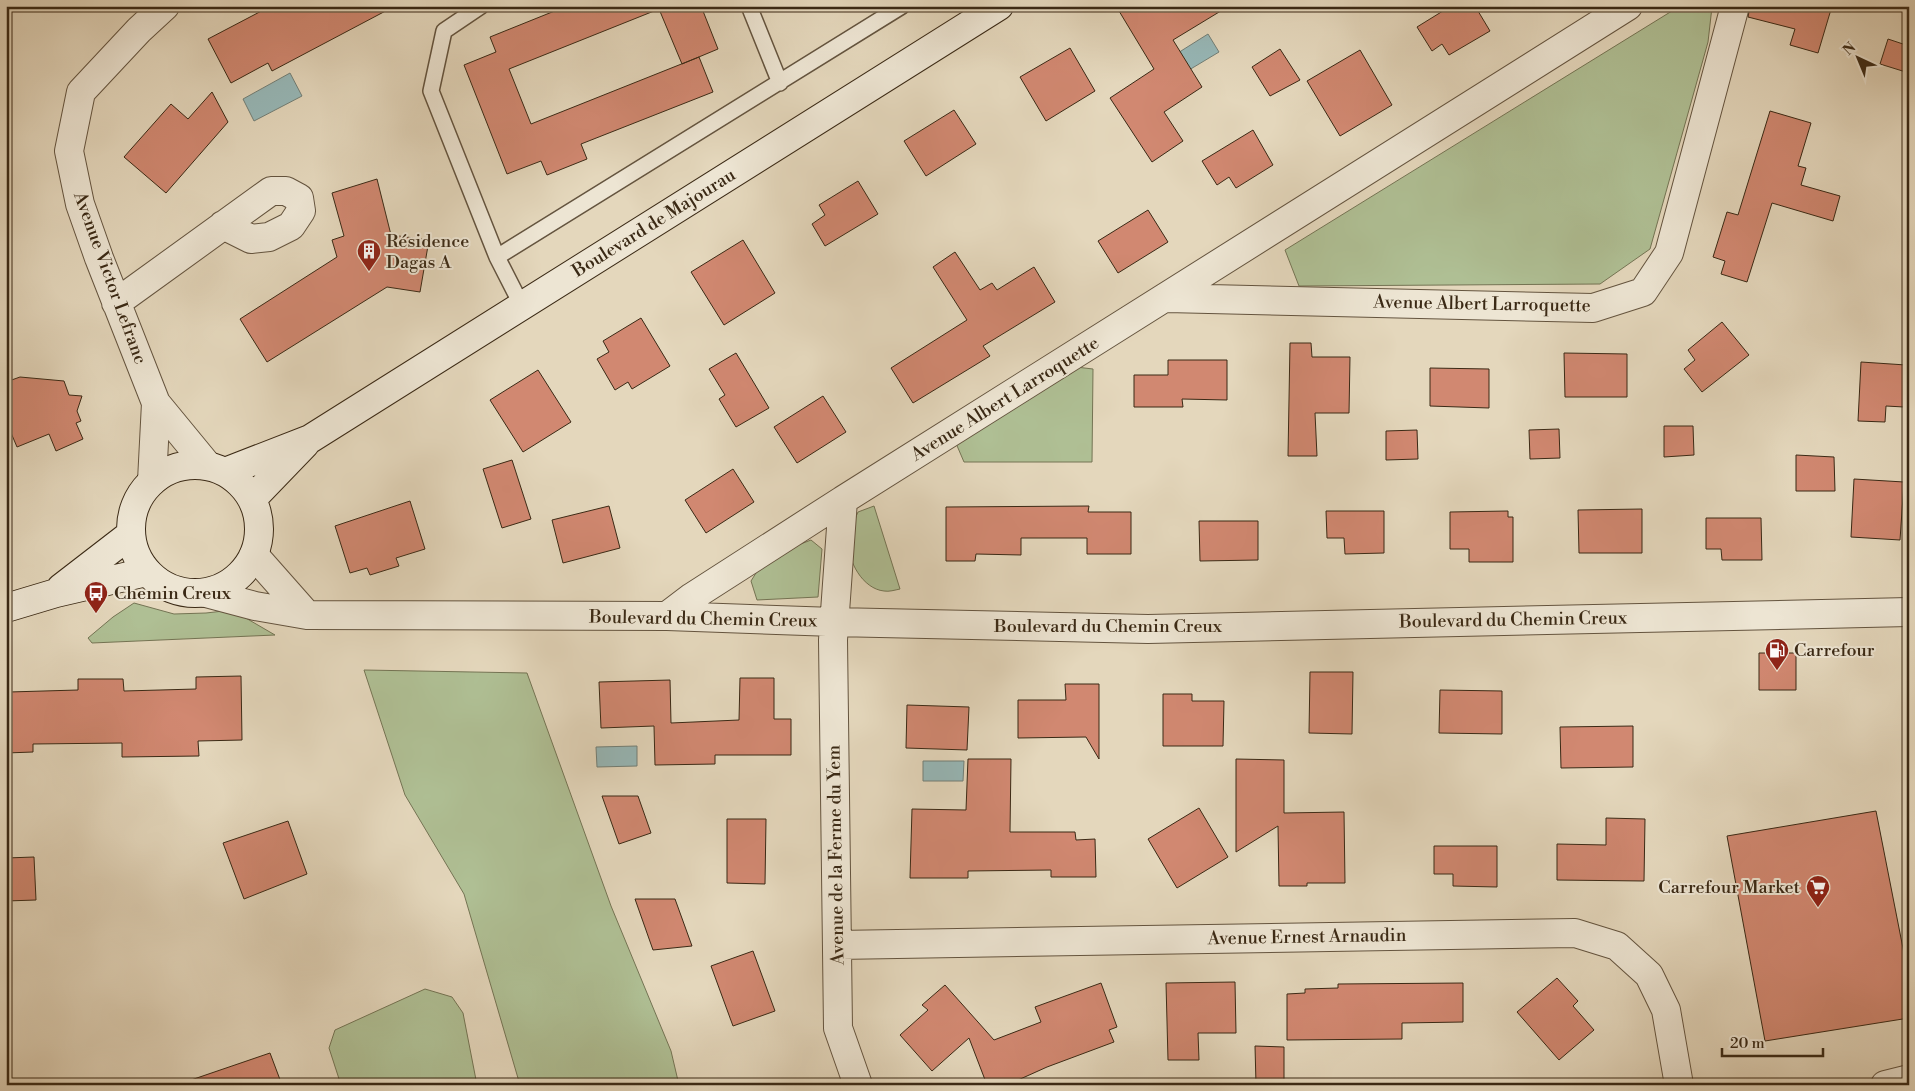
<svg xmlns="http://www.w3.org/2000/svg" width="1915" height="1091" viewBox="0 0 1915 1091" font-family="'Libre Bodoni',serif">
<rect width="100%" height="100%" fill="#e4d7bc"/>
<filter id="stains"><feTurbulence type="fractalNoise" baseFrequency=".004" numOctaves="4"/><feColorMatrix values="0 0 0 0 .2 0 0 0 0 .09 0 0 0 0 .02 0 0 0 .5 -.17"/></filter>
<radialGradient id="worn" r=".72"><stop offset=".6" stop-color="#630" stop-opacity="0"/><stop offset="1" stop-color="#630" stop-opacity=".3"/></radialGradient>
<!-- green -->
<path fill="#afbf94" stroke="#747454" d="M 1680,6 L 1712,7 L 1708,42 L 1650,249 L 1600,284 L 1299,286 L 1285,250 Z
M 1076,367 L 1093,369 L 1092,462 L 964,462 L 955,441 Z
M 874,506 L 900,589 C 895,590 889,592 884,591 C 863,589 847,561 849,541 C 850,531 854,521 858,512 Z
M 811,540 L 822,549 L 818,597 L 757,600 L 751,581 L 761,565 L 785,550 Z
M 134,603 L 174,614 L 206,613 L 232,610 L 275,635 L 92,643 L 88,638 L 113,617 Z
M 364,670 L 527,673 L 611,906 L 671,1051 L 679,1085 L 520,1085 L 464,894 L 405,795 Z
M 425,989 L 452,997 L 463,1013 L 477,1085 L 341,1085 L 329,1048 L 335,1030 Z"/>
<!-- water -->
<path fill="#97b8b8" stroke="#727f77" d="M 1208,34 L 1219,52 L 1184,73 L 1173,56 Z
M 290,73 L 302,96 L 254,121 L 243,99 Z
M 637,746 L 637,766 L 597,767 L 596,747 Z
M 923,761 L 964,761 L 963,781 L 923,781 Z"/>
<!-- building -->
<path fill="#d18871" stroke="#3a2915" d="M 271,6 L 395,6 L 272,71 L 268,63 L 231,83 L 208,39 Z
M 567,6 L 701,6 L 718,49 L 682,64 L 659,9 L 509,69 L 531,124 L 699,57 L 713,92 L 581,144 L 587,159 L 547,175 L 541,161 L 507,174 L 464,65 L 496,52 L 490,37 Z
M 1116,6 L 1229,6 L 1173,40 L 1202,87 L 1164,112 L 1183,141 L 1152,162 L 1110,98 L 1154,69 Z
M 1451,6 L 1475,6 L 1490,31 L 1449,55 L 1442,44 L 1432,51 L 1417,27 Z
M 1750,6 L 1832,6 L 1818,53 L 1790,45 L 1795,29 L 1748,17 Z
M 1888,39 L 1909,46 L 1909,73 L 1880,64 Z
M 1070,48 L 1095,91 L 1046,121 L 1020,77 Z
M 1280,49 L 1300,80 L 1270,96 L 1252,67 Z
M 1360,50 L 1392,105 L 1340,136 L 1307,81 Z
M 212,92 L 228,122 L 166,193 L 124,157 L 171,104 L 188,119 Z
M 954,110 L 976,144 L 926,176 L 904,141 Z
M 1770,111 L 1811,123 L 1798,166 L 1806,168 L 1801,185 L 1840,196 L 1833,221 L 1772,203 L 1747,282 L 1721,274 L 1725,261 L 1713,257 L 1727,212 L 1738,215 Z
M 1253,130 L 1273,165 L 1236,188 L 1229,177 L 1217,185 L 1202,161 Z
M 377,179 L 391,235 L 429,240 L 420,292 L 387,287 L 267,362 L 240,319 L 337,257 L 332,240 L 344,236 L 332,193 Z
M 858,181 L 878,214 L 825,246 L 812,224 L 825,215 L 819,205 Z
M 1148,210 L 1168,242 L 1118,273 L 1098,241 Z
M 743,240 L 775,293 L 724,325 L 691,272 Z
M 955,252 L 980,290 L 992,283 L 997,290 L 1034,267 L 1055,302 L 983,346 L 990,356 L 913,403 L 891,368 L 967,320 L 933,267 Z
M 641,318 L 670,366 L 632,389 L 628,382 L 615,390 L 597,359 L 609,352 L 603,341 Z
M 1722,322 L 1749,355 L 1702,392 L 1684,369 L 1695,360 L 1688,350 Z
M 1290,343 L 1311,343 L 1312,357 L 1350,357 L 1349,413 L 1315,413 L 1317,456 L 1288,456 Z
M 736,353 L 769,408 L 736,427 L 719,399 L 725,395 L 709,369 Z
M 1564,353 L 1627,354 L 1627,397 L 1565,397 Z
M 1168,360 L 1227,360 L 1227,400 L 1182,399 L 1183,407 L 1134,407 L 1134,375 L 1168,375 Z
M 1861,362 L 1906,365 L 1904,407 L 1886,406 L 1885,422 L 1858,421 Z
M 1430,368 L 1489,369 L 1489,408 L 1430,406 Z
M 538,370 L 571,422 L 523,452 L 490,400 Z
M 20,377 L 64,381 L 69,395 L 82,396 L 77,411 L 81,421 L 76,423 L 83,439 L 56,451 L 49,434 L 17,447 L 6,421 L 6,382 Z
M 823,396 L 846,432 L 797,463 L 774,427 Z
M 1664,426 L 1693,426 L 1694,455 L 1664,457 Z
M 1559,429 L 1560,458 L 1530,459 L 1529,430 Z
M 1417,430 L 1418,459 L 1386,460 L 1386,431 Z
M 1796,455 L 1834,457 L 1835,491 L 1796,491 Z
M 512,460 L 531,519 L 502,528 L 483,469 Z
M 733,469 L 754,502 L 706,533 L 685,500 Z
M 1854,479 L 1904,482 L 1900,540 L 1851,537 Z
M 410,501 L 425,549 L 396,558 L 399,566 L 370,575 L 367,568 L 350,573 L 335,526 Z
M 609,506 L 620,548 L 563,563 L 552,520 Z
M 1089,506 L 1088,512 L 1131,512 L 1131,554 L 1087,554 L 1087,538 L 1021,538 L 1021,555 L 976,554 L 975,561 L 946,561 L 946,507 Z
M 1642,509 L 1642,553 L 1579,553 L 1578,510 Z
M 1326,511 L 1384,511 L 1384,553 L 1345,554 L 1344,538 L 1327,538 Z
M 1508,511 L 1508,517 L 1513,517 L 1513,562 L 1469,562 L 1469,549 L 1450,549 L 1450,512 Z
M 1706,518 L 1761,518 L 1762,560 L 1722,560 L 1721,549 L 1706,549 Z
M 1199,521 L 1258,521 L 1258,560 L 1200,561 Z
M 1759,653 L 1796,653 L 1796,690 L 1759,690 Z
M 1310,672 L 1353,672 L 1352,734 L 1309,733 Z
M 241,676 L 242,740 L 198,741 L 199,756 L 122,757 L 122,743 L 33,744 L 33,752 L 6,753 L 6,708 L 10,708 L 9,692 L 78,690 L 78,679 L 123,679 L 124,691 L 196,689 L 196,677 Z
M 740,678 L 774,678 L 774,719 L 791,719 L 791,755 L 715,755 L 715,764 L 655,765 L 654,726 L 601,728 L 599,682 L 670,680 L 671,723 L 739,720 Z
M 1065,684 L 1099,684 L 1099,759 L 1086,737 L 1018,738 L 1018,700 L 1066,700 Z
M 1440,690 L 1502,691 L 1502,734 L 1439,733 Z
M 1163,694 L 1192,694 L 1192,701 L 1224,701 L 1223,746 L 1163,746 Z
M 907,705 L 969,707 L 967,750 L 906,748 Z
M 1633,726 L 1633,767 L 1561,768 L 1560,727 Z
M 968,759 L 1011,759 L 1010,832 L 1075,832 L 1076,840 L 1095,839 L 1096,877 L 1051,877 L 1051,870 L 968,871 L 968,878 L 910,878 L 912,809 L 966,810 Z
M 1236,759 L 1284,760 L 1284,813 L 1344,812 L 1345,883 L 1307,883 L 1307,886 L 1279,886 L 1278,826 L 1236,852 Z
M 602,796 L 638,796 L 651,833 L 619,844 Z
M 1199,808 L 1228,857 L 1177,888 L 1148,839 Z
M 1876,811 L 1909,979 L 1909,1018 L 1765,1041 L 1727,836 Z
M 1606,818 L 1645,819 L 1644,881 L 1557,880 L 1557,844 L 1606,845 Z
M 727,819 L 766,819 L 765,884 L 727,883 Z
M 288,821 L 307,874 L 244,899 L 223,843 Z
M 1434,846 L 1497,846 L 1497,887 L 1453,886 L 1453,874 L 1434,874 Z
M 34,857 L 36,900 L 6,901 L 6,858 Z
M 635,899 L 675,899 L 692,946 L 653,950 Z
M 753,951 L 775,1011 L 733,1026 L 711,966 Z
M 1557,978 L 1578,1001 L 1573,1006 L 1594,1030 L 1559,1060 L 1517,1012 Z
M 1235,982 L 1236,1033 L 1198,1033 L 1199,1060 L 1168,1060 L 1166,983 Z
M 1101,983 L 1117,1027 L 1109,1030 L 1114,1042 L 1047,1067 L 1007,1085 L 987,1085 L 969,1038 L 932,1071 L 900,1035 L 928,1010 L 922,1005 L 945,985 L 994,1040 L 1041,1022 L 1035,1007 Z
M 1463,983 L 1463,1022 L 1402,1023 L 1402,1039 L 1287,1040 L 1287,994 L 1305,993 L 1305,989 L 1338,988 L 1338,984 Z
M 1255,1046 L 1284,1047 L 1284,1083 L 1256,1084 Z
M 270,1053 L 282,1085 L 191,1085 L 191,1080 Z"/>
<g fill="none" stroke-linecap="round" stroke-linejoin="round">
<!-- lane casing -->
<g stroke="#64543f" stroke-width="18">
<path id="lane" d="M 481,6 L 444,31 L 431,91 L 497,257
M 749,6 L 780,83
M 522,306 L 497,257 L 902,6"/>
</g>
<!-- street casing -->
<g stroke="#64543f" stroke-width="30">
<path id="street" d="M 165,6 L 139,30 L 81,92 L 69,151 L 80,204 L 99,258 L 156,403 L 207,465
M 1167,298 L 1593,308 L 1643,292 L 1669,253 L 1735,6
M 116,303 L 271,191 L 286,191 L 299,198 L 301,211 L 291,226 L 269,237 L 251,239 L 223,225
M 152,481 L 156,403
M 254,555 L 307,615
M 206,593 L 255,606 L 307,615 L 667,616 L 834,622 L 1148,629 L 1909,612
M 667,616 L 692,597 L 843,500
M 837,945 L 1575,933 L 1617,946 L 1649,975 L 1666,1010 L 1679,1085
M 858,1085 L 838,1028 L 833,640 L 843,500 L 1628,6
M 1885,1085 L 1909,1079"/>
</g>
<!-- secondary casing -->
<g stroke="#3a2915" stroke-width="30">
<path id="secondary" d="M131 529a64 64 0 1 1 128 0a64 64 0 1 1-128 0Z
M 225,472 L 310,439 L 999,6
M 252,499 L 305,444
M 61,588 L 131,534
M 6,608 L 56,593 L 146,572"/>
</g>
<!-- lane -->
<use href="#lane" stroke="#ede5d3" stroke-width="15"/>
<!-- street -->
<use href="#street" stroke="#ede5d3" stroke-width="28"/>
<!-- secondary -->
<use href="#secondary" stroke="#ede5d3" stroke-width="28"/>
</g>
<!-- icons -->
<defs>
<g id="building-pin" transform="scale(1.25)"><path d="M0 17L-7.5 6A9.5 9.5 0 1 1 7.5 6Z" fill="#8f2418" stroke="#ede5d3"/><path d="M-4-6H4V6H1V3H-1V6H-4ZM-2.5-4.3h1.7v1.8h-1.7ZM.8-4.3h1.7v1.8H.8ZM-2.5-1h1.7V.8h-1.7ZM.8-1h1.7V.8H.8Z" fill="#fff"/></g>
<g id="bus-pin" transform="scale(1.25)"><path d="M0 17L-7.5 6A9.5 9.5 0 1 1 7.5 6Z" fill="#8f2418" stroke="#ede5d3"/><path d="M-5-6H5V4H4V6H2V4H-2V6H-4V4H-5ZM-3.5-4V0h7V-4ZM-3.5 1.2v1.5H-2V1.2ZM2 1.2v1.5H3.5V1.2Z" fill="#fff"/></g>
<g id="fuel-pin" transform="scale(1.25)"><path d="M0 17L-7.5 6A9.5 9.5 0 1 1 7.5 6Z" fill="#8f2418" stroke="#ede5d3"/><path d="M-5.5-6h7V0h2V4h1.3V-2.5L3-4.5l.8-.8L6-3V5H2.5V1h-1V6h-7ZM-4.2-4.7v3.2H.2V-4.7Z" fill="#fff"/></g>
<g id="supermarket-pin" transform="scale(1.25)"><path d="M0 17L-7.5 6A9.5 9.5 0 1 1 7.5 6Z" fill="#8f2418" stroke="#ede5d3"/><path d="M-6-5.5h2.5l.6 2H6L4.5 2H-2.5L-4.4-4H-6ZM-1.5 3.2a1.3 1.3 0 1 0 .1 0ZM3 3.2a1.3 1.3 0 1 0 .1 0Z" fill="#fff"/></g>
</defs>
<g fill-rule="evenodd">
<use href="#building-pin" x="369" y="251"/>
<use href="#bus-pin" x="96" y="593"/>
<use href="#fuel-pin" x="1777" y="650"/>
<use href="#supermarket-pin" x="1818" y="887"/>
</g>
<g text-anchor="middle" dominant-baseline="central" stroke-width="4" stroke-linejoin="round" paint-order="stroke">
<!-- street labels -->
<g font-size="18" fill="#3a2915" stroke="#ede5d3">
<text transform="translate(654 223) rotate(-32)">Boulevard de Majourau</text>
<text transform="translate(110 278) rotate(70)">Avenue Victor Lefranc</text>
<text transform="translate(1482 304) rotate(1)">Avenue Albert Larroquette</text>
<text transform="translate(1005 399) rotate(-32)">Avenue Albert Larroquette</text>
<text transform="translate(703 619) rotate(1)">Boulevard du Chemin Creux</text>
<text transform="translate(1513 620) rotate(-1)">Boulevard du Chemin Creux</text>
<text x="1108" y="626">Boulevard du Chemin Creux</text>
<text transform="translate(836 855) rotate(-91)">Avenue de la Ferme du Yem</text>
<text transform="translate(1307 937) rotate(-1)">Avenue Ernest Arnaudin</text>
</g>
<!-- poi labels -->
<g font-size="18" fill="#3a2915" stroke="#ede5d3" text-anchor="start">
<text x="386" y="241">Résidence<tspan x="386" dy="21">Dagas A</tspan></text>
<text x="114" y="593">Chemin Creux</text>
<text x="1794" y="650">Carrefour</text>
<text x="1800" y="887" text-anchor="end">Carrefour Market</text>
</g>
</g>
<!-- margin -->
<rect width="1915" height="1091" fill="none" stroke="#e4d7bc" stroke-width="25"/>
<rect x="8" y="8" width="1900" height="1076" fill="none" stroke="#3a2915" stroke-width="2.5"/>
<rect x="12" y="12" width="1890" height="1066" fill="none" stroke="#3a2915"/>
<!-- north arrow -->
<g transform="translate(1858 58) rotate(316)" stroke="#ede5d3" stroke-width="4" paint-order="stroke">
<path d="M0-4L9 19L0 12L-9 19Z" fill="#3a2915"/>
<text y="-8" font-size="14" font-weight="bold" text-anchor="middle" fill="#3a2915">N</text>
</g>
<!-- scale -->
<path d="M1722 1048v8h101v-8" fill="none" stroke="#3a2915" stroke-width="2.5"/>
<text x="1730" y="1048" font-size="15" fill="#3a2915" stroke="#ede5d3" stroke-width="4" paint-order="stroke">20 m</text>
<rect width="100%" height="100%" filter="url(#stains)"/>
<rect width="100%" height="100%" fill="url(#worn)"/>
</svg>
